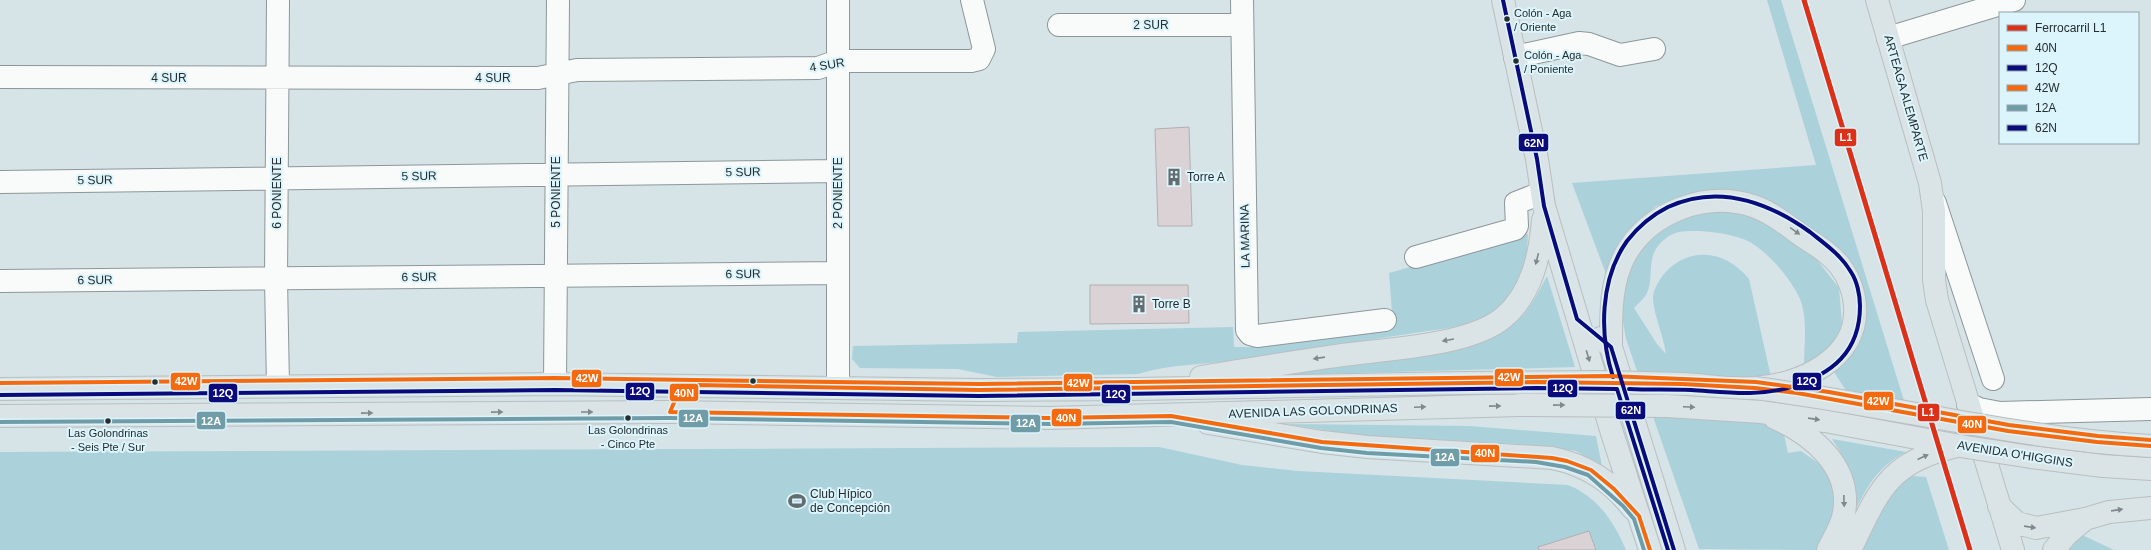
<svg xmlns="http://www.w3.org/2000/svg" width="2151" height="550" viewBox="0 0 2151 550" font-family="Arial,sans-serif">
<rect width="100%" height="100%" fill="#d6e3e7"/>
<!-- green -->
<path fill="#abd1db" d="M 1767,0 L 1781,0 L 1905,404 L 1847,392 L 1834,372 L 1855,341 L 1858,283 L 1759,200 L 1719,190 L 1685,197 L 1656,206 L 1628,230 L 1615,249 L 1606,274 L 1572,183 L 1816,165 Z
M 1713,209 L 1757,217 L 1814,256 L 1839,288 L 1842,323 L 1836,344 L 1804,366 C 1804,344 1808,319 1800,299 C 1791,279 1770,254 1750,242 C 1736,235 1716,232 1700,231 C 1687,231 1675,230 1665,239 C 1643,256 1656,277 1646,295 C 1643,299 1638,304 1634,308 L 1657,344 L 1666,354 C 1664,337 1653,313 1653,297 C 1653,290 1659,281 1663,275 C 1688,245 1726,250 1749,279 L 1788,453 L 1801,451 L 1831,472 C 1836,506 1837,521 1817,550 L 1699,549 L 1626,339 L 1621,311 L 1623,288 L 1638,249 L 1665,223 Z
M 1528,234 L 1526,265 L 1519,282 L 1503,306 L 1485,319 L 1463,326 C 1386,337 1310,349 1234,360 C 1201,365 1170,364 1138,374 L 997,377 L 958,369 L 860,368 L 852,359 L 853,346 L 1017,343 L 1018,332 L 1233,327 L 1234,347 L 1264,347 L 1276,342 L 1393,325 L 1389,273 Z
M 1547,276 L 1575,367 L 1285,375 L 1495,336 C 1526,318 1531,306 1547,276 Z
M 1286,424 L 1469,426 L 1596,436 L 1602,466 L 1576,451 L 1533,445 L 1356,435 Z
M 1832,439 L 1906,452 C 1878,467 1869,483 1855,511 C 1856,477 1850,467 1832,439 Z
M 1159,447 L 1242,465 L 1298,471 L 1568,485 C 1598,497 1614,522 1626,550 L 0,550 L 0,452 Z
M 1913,476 L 1926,477 L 1949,550 L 1860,550 C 1873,520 1882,492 1913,476 Z
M 2080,534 L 2114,550 L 2064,550 Z"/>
<!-- building -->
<path fill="#dbd2d5" stroke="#afb0b2" d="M 1189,127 L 1192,226 L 1158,226 L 1155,129 Z
M 1090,285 L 1188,285 L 1189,323 L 1090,324 Z
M 1589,531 L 1596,550 L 1539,550 L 1538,547 Z"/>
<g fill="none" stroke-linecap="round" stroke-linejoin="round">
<!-- minor casing -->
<g stroke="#8d9799" stroke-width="24">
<path id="minor" d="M 838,0 L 838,387
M 1242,0 L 1247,330 L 1250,334 L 1257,336 L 1385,320
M 1059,25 L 1242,25
M 1888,38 L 2014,0
M 1515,57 L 1579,43 L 1589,44 L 1620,55 L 1654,49
M 0,77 L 538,78 L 577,70 L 818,68 L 838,61 L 971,61 L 979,59 L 984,49 L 972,0
M 0,182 L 838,171
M 1935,203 L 1993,379
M 1416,257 L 1515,229 L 1517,226 L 1516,203 L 1541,193
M 0,281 L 838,273
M 555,384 L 558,0
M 278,386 L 276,279 L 278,0
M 1968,404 L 1979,409 L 2000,413 L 2151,409"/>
</g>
<!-- major casing -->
<g stroke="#b9bfc1" stroke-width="24">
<path id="major" d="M 1503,0 L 1537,159 L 1544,206 L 1612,433 L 1650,550
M 1877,0 L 1930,183 L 1934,211 L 1934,280 L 1937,300 L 2013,550
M 1601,338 L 1611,347 L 1674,550
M 1611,347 C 1611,316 1610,283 1625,255 C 1650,211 1706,191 1753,206 C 1771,212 1787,225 1802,236 C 1816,245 1830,253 1840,266 C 1849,278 1854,291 1855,306 C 1859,359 1800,385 1755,388 C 1731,390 1706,385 1682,384
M 1201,377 C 1247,369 1295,362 1342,355 C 1386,349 1469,346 1503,318 C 1532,294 1540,255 1543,220
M 0,389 L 555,384 L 979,390 L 1135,389 L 1462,383
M 1761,412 L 1825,421 L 1960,446
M 0,416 L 670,412 L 1049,418 L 1520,405
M 1775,418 C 1813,435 1852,467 1844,513 C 1842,526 1834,538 1828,550
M 1208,423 L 1322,442 L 1367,447 L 1552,458 C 1587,465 1612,482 1633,509
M 2031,457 L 2103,466 L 2151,469
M 1999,506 L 2017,523 L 2036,528 L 2085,519 L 2109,512 L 2151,508
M 1850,550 C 1879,491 1887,462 1957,446
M 2054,550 L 2067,534 L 2084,520"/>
</g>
<!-- minor -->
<use href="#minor" stroke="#f9fbfb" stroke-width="22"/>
<!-- major -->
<use href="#major" stroke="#dae3e5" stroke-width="22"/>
<!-- major-bridge casing -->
<g stroke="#b9bfc1" stroke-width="24" stroke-linecap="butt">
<path id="major-bridge" d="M 1462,383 L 1609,382 L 1682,384
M 1755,388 C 1887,404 2017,439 2151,446
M 1520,405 L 1667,406 L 1761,412
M 1960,446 L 2031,457"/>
</g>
<!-- major-bridge -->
<use href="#major-bridge" stroke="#dae3e5" stroke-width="22"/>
<!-- bus-1 casing -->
<g stroke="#dcf4fb" stroke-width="7">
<path id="bus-1" d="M 1650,550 L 1639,516 L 1614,489 L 1591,470 L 1567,461 L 1552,458 L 1322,442 L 1171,416 L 1049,418 L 670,412 L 676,398 L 696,385 L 979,390 L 1536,382 L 1682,384 L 1755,388 L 1797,393 L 2008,431 L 2097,442 L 2151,446"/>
</g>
<!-- bus-2 casing -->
<g stroke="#dcf4fb" stroke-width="7">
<path id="bus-2" d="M 1613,377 C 1599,334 1600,279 1627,241 C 1638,227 1652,215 1668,207 C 1718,184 1768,202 1810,232 C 1825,244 1841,255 1851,272 C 1857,281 1860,295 1860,306 C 1860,352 1832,374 1791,387 C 1758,397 1725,392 1691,390 C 1670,389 1650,390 1629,389
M 0,395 L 555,390 L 979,396 L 1536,388 L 1617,389 L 1668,550"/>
</g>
<!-- bus-3 casing -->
<g stroke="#dcf4fb" stroke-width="7">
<path id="bus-3" d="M 0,383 L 555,378 L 979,384 L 1609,376 L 1756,382 L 1829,392 L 2009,425 L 2098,436 L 2151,440"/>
</g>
<!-- bus-4 casing -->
<g stroke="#dcf4fb" stroke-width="7">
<path id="bus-4" d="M 0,422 L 670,418 L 1049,424 L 1171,422 L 1321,448 L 1367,453 L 1536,462 L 1565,467 L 1588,475 L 1623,506 L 1634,519 L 1644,550"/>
</g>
<!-- bus-5 casing -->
<g stroke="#dcf4fb" stroke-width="7">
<path id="bus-5" d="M 1503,0 L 1537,159 L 1544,206 L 1577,319 L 1611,347 L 1674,550"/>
</g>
<!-- bus-1 -->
<use href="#bus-1" stroke="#f56a0f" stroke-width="4"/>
<!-- bus-2 -->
<use href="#bus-2" stroke="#0a0a7a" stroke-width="4"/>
<!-- bus-3 -->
<use href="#bus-3" stroke="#f56a0f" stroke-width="4"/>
<!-- bus-4 -->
<use href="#bus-4" stroke="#709ca8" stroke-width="4"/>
<!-- bus-5 -->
<use href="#bus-5" stroke="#0a0a7a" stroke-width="4"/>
<!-- rail-1 casing -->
<g stroke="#dcf4fb" stroke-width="8">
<path id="rail-1" d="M 1804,0 L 1970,550"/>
</g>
<!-- rail-1 -->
<use href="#rail-1" stroke="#dd3018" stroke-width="5"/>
</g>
<!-- one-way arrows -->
<defs><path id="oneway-solid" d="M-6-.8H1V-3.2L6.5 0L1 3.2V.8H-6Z"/></defs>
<g fill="#7f888a">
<use href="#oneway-solid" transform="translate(1795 231) rotate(35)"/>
<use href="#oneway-solid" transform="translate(1537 259) rotate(104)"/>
<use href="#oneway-solid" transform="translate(1448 340) rotate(170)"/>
<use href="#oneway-solid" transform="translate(1588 356) rotate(73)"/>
<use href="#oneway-solid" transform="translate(1319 358) rotate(172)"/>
<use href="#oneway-solid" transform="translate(1559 405) rotate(-1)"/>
<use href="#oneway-solid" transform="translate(1495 406) rotate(-1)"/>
<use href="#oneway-solid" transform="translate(1420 407) rotate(-2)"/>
<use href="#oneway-solid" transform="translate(1689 407) rotate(3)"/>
<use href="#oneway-solid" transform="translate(497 412) rotate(-1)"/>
<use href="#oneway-solid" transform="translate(587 412)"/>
<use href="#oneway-solid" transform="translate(367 413) rotate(-1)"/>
<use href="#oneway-solid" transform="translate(1814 419) rotate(8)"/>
<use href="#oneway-solid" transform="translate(1923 457) rotate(-25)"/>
<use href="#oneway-solid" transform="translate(1844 501) rotate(88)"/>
<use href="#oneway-solid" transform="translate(2117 510) rotate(-8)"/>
<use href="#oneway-solid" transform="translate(2030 527) rotate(8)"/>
</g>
<!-- icons -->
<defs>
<g id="building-bare" transform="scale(1.38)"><path d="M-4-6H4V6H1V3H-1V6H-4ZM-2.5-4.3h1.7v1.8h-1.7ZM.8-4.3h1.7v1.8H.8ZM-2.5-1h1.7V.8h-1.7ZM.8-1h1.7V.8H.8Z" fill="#626d6f" stroke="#dcf4fb" stroke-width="2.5" paint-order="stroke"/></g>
<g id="stadium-bare" transform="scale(1.38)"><path d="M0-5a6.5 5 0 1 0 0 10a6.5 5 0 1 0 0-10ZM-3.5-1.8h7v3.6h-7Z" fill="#626d6f" stroke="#dcf4fb" stroke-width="2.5" paint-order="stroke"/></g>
</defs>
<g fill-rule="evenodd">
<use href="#building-bare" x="1174" y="177"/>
<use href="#building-bare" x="1139" y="304"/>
<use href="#stadium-bare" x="797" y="501"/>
</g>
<!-- markers -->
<g fill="#242d2f" stroke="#dcf4fb" stroke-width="1.5">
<circle cx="1507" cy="19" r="3.5"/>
<circle cx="1516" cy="61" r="3.5"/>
<circle cx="753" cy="381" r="3.5"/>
<circle cx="155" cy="382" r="3.5"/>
<circle cx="628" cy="418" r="3.5"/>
<circle cx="108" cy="421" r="3.5"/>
</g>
<g text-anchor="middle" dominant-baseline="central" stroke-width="4" stroke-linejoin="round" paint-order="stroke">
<!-- bus labels -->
<g font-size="11" fill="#242d2f" stroke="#dcf4fb" text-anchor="start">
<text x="1514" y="13">Colón - Aga<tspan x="1514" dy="14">/ Oriente</tspan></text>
<text x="1524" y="55">Colón - Aga<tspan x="1524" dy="14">/ Poniente</tspan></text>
<text x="628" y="430" text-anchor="middle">Las Golondrinas<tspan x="628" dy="14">- Cinco Pte</tspan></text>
<text x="108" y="433" text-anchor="middle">Las Golondrinas<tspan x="108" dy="14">- Seis Pte / Sur</tspan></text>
</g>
<!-- street labels -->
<g font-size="12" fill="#242d2f" stroke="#dcf4fb">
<text x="1151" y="25">2 SUR</text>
<text transform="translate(827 65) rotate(-9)">4 SUR</text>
<text x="169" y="78">4 SUR</text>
<text x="493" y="78">4 SUR</text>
<text transform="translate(1906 98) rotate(74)">ARTEAGA ALEMPARTE</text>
<text transform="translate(743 172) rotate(-1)">5 SUR</text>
<text transform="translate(419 176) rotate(-1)">5 SUR</text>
<text transform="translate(95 180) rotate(-1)">5 SUR</text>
<text transform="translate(556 192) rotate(-90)">5 PONIENTE</text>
<text transform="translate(277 193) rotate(-90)">6 PONIENTE</text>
<text transform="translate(838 193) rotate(-90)">2 PONIENTE</text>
<text transform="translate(1245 236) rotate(-91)">LA MARINA</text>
<text transform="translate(743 274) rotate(-1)">6 SUR</text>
<text transform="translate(419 277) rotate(-1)">6 SUR</text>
<text transform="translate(95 280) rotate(-1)">6 SUR</text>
<text transform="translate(1313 411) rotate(-2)">AVENIDA LAS GOLONDRINAS</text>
<text transform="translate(2015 454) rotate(9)">AVENIDA O'HIGGINS</text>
</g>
<!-- poi labels -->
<g font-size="12" fill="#242d2f" stroke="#dcf4fb" text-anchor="start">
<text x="1187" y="177">Torre A</text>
<text x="1152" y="304">Torre B</text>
<text x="810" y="494">Club Hípico<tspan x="810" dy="14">de Concepción</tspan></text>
</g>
</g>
<g stroke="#dcf4fb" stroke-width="1.5">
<rect x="1834" y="128" width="23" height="19" rx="4" fill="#dd3018"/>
<rect x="1518" y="133" width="31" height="19" rx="4" fill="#0a0a7a"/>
<rect x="1494" y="368" width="30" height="19" rx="4" fill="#f56a0f"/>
<rect x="571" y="369" width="31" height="19" rx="4" fill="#f56a0f"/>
<rect x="1792" y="372" width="30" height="19" rx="4" fill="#0a0a7a"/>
<rect x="170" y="372" width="31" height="19" rx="4" fill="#f56a0f"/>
<rect x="1063" y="373" width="30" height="19" rx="4" fill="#f56a0f"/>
<rect x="1547" y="379" width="31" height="19" rx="4" fill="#0a0a7a"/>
<rect x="625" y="382" width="30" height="19" rx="4" fill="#0a0a7a"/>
<rect x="669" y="383" width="30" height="19" rx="4" fill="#f56a0f"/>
<rect x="208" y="383" width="30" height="20" rx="4" fill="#0a0a7a"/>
<rect x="1101" y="384" width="30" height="20" rx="4" fill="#0a0a7a"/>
<rect x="1863" y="391" width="31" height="20" rx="4" fill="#f56a0f"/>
<rect x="1615" y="401" width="31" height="19" rx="4" fill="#0a0a7a"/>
<rect x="1917" y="403" width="23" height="19" rx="4" fill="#dd3018"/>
<rect x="1051" y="408" width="31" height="19" rx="4" fill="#f56a0f"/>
<rect x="678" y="409" width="31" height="19" rx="4" fill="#709ca8"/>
<rect x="196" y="411" width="30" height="19" rx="4" fill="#709ca8"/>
<rect x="1010" y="414" width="31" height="19" rx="4" fill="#709ca8"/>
<rect x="1957" y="415" width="30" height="19" rx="4" fill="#f56a0f"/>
<rect x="1470" y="444" width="30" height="19" rx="4" fill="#f56a0f"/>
<rect x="1430" y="448" width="30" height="19" rx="4" fill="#709ca8"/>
</g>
<g font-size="11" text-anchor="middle" font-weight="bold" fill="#fff">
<text x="1846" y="141">L1</text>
<text x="1534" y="147">62N</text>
<text x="1509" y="381">42W</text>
<text x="587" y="382">42W</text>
<text x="1807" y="385">12Q</text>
<text x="186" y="385">42W</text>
<text x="1078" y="387">42W</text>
<text x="1563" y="392">12Q</text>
<text x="640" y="395">12Q</text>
<text x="684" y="397">40N</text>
<text x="223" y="397">12Q</text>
<text x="1116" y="398">12Q</text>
<text x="1878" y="405">42W</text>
<text x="1631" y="414">62N</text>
<text x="1928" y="416">L1</text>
<text x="1066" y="422">40N</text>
<text x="693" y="422">12A</text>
<text x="211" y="425">12A</text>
<text x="1026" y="427">12A</text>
<text x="1972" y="428">40N</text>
<text x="1485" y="457">40N</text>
<text x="1445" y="461">12A</text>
</g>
<!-- legend -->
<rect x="1999" y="12" width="140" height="132" fill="#dcf4fb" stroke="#92a4a9"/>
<rect x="2007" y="25" width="20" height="6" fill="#dd3018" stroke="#92a4a9"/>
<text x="2035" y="32" font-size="12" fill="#242d2f">Ferrocarril L1</text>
<rect x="2007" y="45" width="20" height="6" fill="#f56a0f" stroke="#92a4a9"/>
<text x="2035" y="52" font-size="12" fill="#242d2f">40N</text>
<rect x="2007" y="65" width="20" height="6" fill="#0a0a7a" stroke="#92a4a9"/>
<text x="2035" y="72" font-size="12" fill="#242d2f">12Q</text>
<rect x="2007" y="85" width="20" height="6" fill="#f56a0f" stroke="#92a4a9"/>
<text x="2035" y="92" font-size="12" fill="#242d2f">42W</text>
<rect x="2007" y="105" width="20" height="6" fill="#709ca8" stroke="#92a4a9"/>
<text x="2035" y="112" font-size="12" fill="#242d2f">12A</text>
<rect x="2007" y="125" width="20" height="6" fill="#0a0a7a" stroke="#92a4a9"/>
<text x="2035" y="132" font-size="12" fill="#242d2f">62N</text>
</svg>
